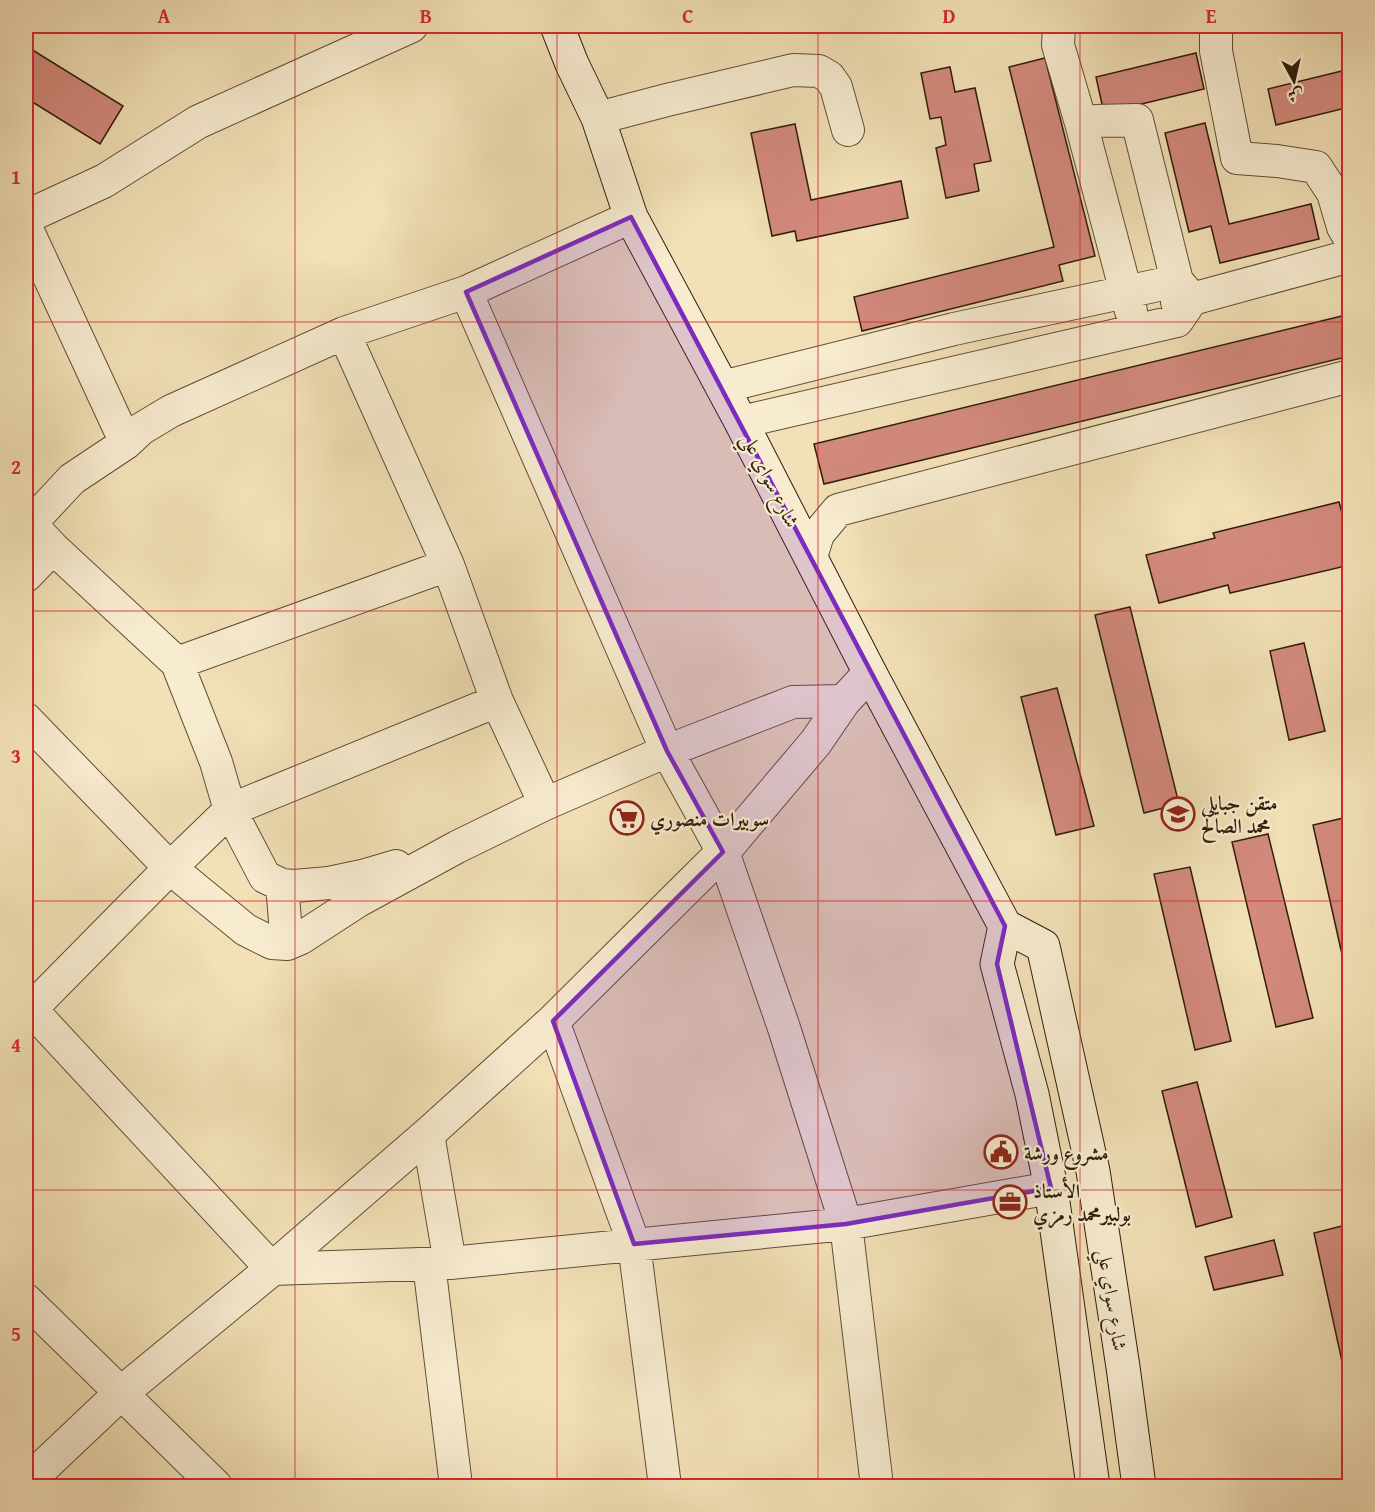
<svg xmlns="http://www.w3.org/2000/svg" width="1375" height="1512" viewBox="0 0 1375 1512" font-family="'Gentium Book Plus',Amiri,serif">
<rect width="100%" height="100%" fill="#f2e0b6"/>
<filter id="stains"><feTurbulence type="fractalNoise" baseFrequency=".00333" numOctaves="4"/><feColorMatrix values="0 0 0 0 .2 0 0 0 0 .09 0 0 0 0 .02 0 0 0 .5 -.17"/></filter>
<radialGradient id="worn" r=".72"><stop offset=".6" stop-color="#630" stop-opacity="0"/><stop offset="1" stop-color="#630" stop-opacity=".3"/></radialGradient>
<!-- building -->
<path fill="#d38a7d" stroke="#2f1e0a" stroke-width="1.5" d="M 26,46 L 123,106 L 100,144 L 26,98 Z
M 1196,53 L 1204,89 L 1104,113 L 1096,77 Z
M 1045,58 L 1095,256 L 1059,265 L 1063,281 L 862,331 L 854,297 L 1054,247 L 1009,67 Z
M 950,67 L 955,92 L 975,88 L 991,161 L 974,164 L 979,191 L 946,198 L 936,148 L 946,145 L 941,117 L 930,119 L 921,73 Z
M 1350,69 L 1350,107 L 1276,125 L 1268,89 Z
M 1205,123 L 1229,224 L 1311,204 L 1319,239 L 1220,263 L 1211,226 L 1189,232 L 1165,133 Z
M 795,124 L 811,200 L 901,181 L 908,218 L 797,241 L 795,231 L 772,236 L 751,133 Z
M 1350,314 L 1350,356 L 824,484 L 814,444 Z
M 1339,502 L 1350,542 L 1350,565 L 1230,593 L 1228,585 L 1159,603 L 1146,555 L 1215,538 L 1213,533 Z
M 1130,607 L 1179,804 L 1144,813 L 1095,615 Z
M 1304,643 L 1325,731 L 1289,740 L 1270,651 Z
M 1057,688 L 1094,826 L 1056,835 L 1021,697 Z
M 1348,817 L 1350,825 L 1350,990 L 1313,825 Z
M 1268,834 L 1313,1018 L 1276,1027 L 1232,842 Z
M 1190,867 L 1231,1041 L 1195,1050 L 1154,874 Z
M 1197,1082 L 1232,1217 L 1196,1227 L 1162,1091 Z
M 1350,1224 L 1350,1389 L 1348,1389 L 1314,1233 Z
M 1274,1240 L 1283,1275 L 1214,1290 L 1205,1257 Z
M 1288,1482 L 1290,1486 L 1273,1486 Z"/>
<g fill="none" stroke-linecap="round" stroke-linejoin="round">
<!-- minor casing -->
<g stroke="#604e35" stroke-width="34">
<path id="minor" d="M 1059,26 L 1058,45 L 1081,123 L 1131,311
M 1216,26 L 1216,51 L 1237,158 L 1277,161 L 1316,167 L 1333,193 L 1343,227 L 1350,239
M 598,118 L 667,100 L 793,70 L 819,71 L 829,77 L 836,87 L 848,130
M 1081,123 L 1096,121 L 1137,120 L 1177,281 L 1177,302
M 26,227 L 126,443
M 466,292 L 667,751 L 723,852 L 784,1028 L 846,1224 L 877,1486
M 722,387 L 954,329 L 1177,281 L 1192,299
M 741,422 L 1177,321 L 1192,299 L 1350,256
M 26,519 L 53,548 L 177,663 L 216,762 L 230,810 L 265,877 L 282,885 L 294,886 L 329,883 L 362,876 L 396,866
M 30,524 L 72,479 L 126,443 L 141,429 L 171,411 L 344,333 L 466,292 L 631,217
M 811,557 L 818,534 L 838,510 L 1350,376
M 26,576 L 53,548
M 177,663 L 448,565
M 26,719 L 170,868 L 246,930 L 272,943 L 287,944 L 301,938 L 358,901 L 457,847 L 545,804 L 497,701 L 448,565 L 344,333
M 545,804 L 667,751 L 793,702 L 844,701
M 282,885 L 287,944
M 26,1004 L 272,1269 L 450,1263 L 846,1224 L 1051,1188
M 31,1009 L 170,868 L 230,810 L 497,701
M 553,1021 L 634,1244 L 665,1486
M 428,1134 L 450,1263
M 429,1264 L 456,1486
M 26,1300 L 216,1486"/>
</g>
<!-- tertiary casing -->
<g stroke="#604e35" stroke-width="35">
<path id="tertiary" d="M 26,217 L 104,181 L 198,122 L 411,26
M 26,1483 L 120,1394 L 272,1269 L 428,1134 L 553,1021 L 723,852 L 816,742 L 844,701 L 870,673"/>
</g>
<!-- secondary casing -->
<g stroke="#2f1e0a" stroke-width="35">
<path id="secondary" d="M 557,26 L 572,64 L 598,118 L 631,217 L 741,422 L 870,673 L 1005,926 L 1043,946 L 1093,1171 L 1123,1367 L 1139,1486
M 1005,926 L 997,964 L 1032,1094 L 1051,1188 L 1093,1486"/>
</g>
<!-- minor -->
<use href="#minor" stroke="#f7ebd0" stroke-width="32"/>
<!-- tertiary -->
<use href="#tertiary" stroke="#f7ebd0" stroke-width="33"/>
<!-- secondary -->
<use href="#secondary" stroke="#f7ebd0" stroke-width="33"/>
</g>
<!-- marked area -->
<path fill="#7b2cbf" fill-opacity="0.2" stroke="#7b2cbf" stroke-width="4.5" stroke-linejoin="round" d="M 631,217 L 1005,926 L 997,964 L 1051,1188 L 846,1224 L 634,1244 L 553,1021 L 723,852 L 667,751 L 466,292 Z"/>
<!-- grid -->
<path fill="none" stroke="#d62828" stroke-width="1.5" stroke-opacity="0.55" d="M 295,26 L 295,1486M 557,26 L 557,1486M 818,26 L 818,1486M 1080,26 L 1080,1486M 26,322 L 1350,322M 26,611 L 1350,611M 26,901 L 1350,901M 26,1190 L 1350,1190"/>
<!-- icons -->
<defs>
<g id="school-ring" transform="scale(1.725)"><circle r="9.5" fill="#f7ebd0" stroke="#8f2418" stroke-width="1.5"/><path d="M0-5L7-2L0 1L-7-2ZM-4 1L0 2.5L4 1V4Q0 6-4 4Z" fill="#8f2418"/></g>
<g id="supermarket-ring" transform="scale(1.725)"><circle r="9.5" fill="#f7ebd0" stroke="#8f2418" stroke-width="1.5"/><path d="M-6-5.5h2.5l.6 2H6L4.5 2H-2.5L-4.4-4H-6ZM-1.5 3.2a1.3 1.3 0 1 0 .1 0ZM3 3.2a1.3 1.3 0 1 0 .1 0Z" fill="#8f2418"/></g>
<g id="civic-ring" transform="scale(1.725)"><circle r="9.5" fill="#f7ebd0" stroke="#8f2418" stroke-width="1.5"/><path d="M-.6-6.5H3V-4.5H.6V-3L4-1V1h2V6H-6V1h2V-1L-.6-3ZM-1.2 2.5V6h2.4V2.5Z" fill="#8f2418"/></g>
<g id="office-ring" transform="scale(1.725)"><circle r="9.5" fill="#f7ebd0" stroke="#8f2418" stroke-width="1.5"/><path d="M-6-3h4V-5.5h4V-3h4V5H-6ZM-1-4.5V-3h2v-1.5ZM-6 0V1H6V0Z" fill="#8f2418"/></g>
</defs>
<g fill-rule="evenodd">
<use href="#school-ring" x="1178" y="814"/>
<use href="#supermarket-ring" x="627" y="818"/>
<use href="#civic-ring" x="1001" y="1152"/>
<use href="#office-ring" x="1010" y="1202"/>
</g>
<g text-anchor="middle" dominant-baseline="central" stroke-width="4.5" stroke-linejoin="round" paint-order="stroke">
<!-- street labels -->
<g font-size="20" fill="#2f1e0a" stroke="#f7ebd0">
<text transform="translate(771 480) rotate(63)">شارع سواي علي</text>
<text transform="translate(1113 1300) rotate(81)">شارع سواي علي</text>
</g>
<!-- poi labels -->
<g font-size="20" font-weight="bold" fill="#2f1e0a" stroke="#f7ebd0" text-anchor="start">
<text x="1201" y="802">متقن جبايلي<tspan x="1201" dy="23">محمد الصالح</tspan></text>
<text x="650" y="818">سوبيرات منصوري</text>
<text x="1024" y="1152">مشروع ورشة</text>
<text x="1033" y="1190">الأستاذ<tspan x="1033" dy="23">بولبيرمحمد رمزي</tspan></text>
</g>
</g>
<!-- margin -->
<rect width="1375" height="1512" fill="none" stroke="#f2e0b6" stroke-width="66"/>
<!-- north arrow -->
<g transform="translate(1294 81) rotate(172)" stroke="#f7ebd0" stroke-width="4.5" paint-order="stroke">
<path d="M0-4.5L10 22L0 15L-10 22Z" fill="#2f1e0a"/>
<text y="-9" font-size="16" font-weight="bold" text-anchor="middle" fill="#2f1e0a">ش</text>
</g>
<rect x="33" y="33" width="1309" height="1446" fill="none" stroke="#d62828" stroke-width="2"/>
<g font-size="20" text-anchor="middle" font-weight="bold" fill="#d62828">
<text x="164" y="23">A</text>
<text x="426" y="23">B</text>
<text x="688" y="23">C</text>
<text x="949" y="23">D</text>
<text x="1211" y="23">E</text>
<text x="16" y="184">1</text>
<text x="16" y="474">2</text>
<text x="16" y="763">3</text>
<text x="16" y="1052">4</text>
<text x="16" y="1341">5</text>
</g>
<rect width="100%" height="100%" filter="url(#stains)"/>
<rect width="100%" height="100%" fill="url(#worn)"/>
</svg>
